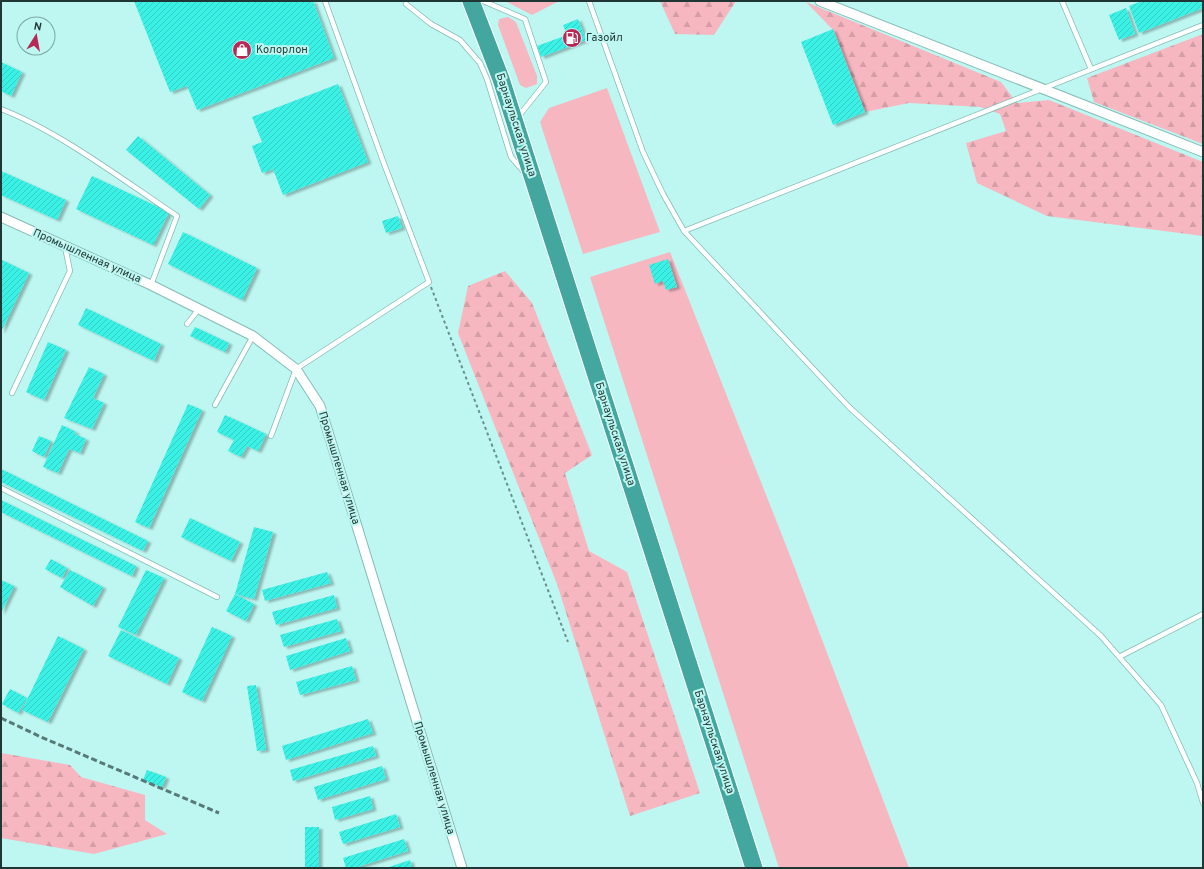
<svg xmlns="http://www.w3.org/2000/svg" width="1204" height="869" viewBox="0 0 1204 869" font-family="Overpass,sans-serif">
<defs>
<pattern id="forest-firs" width="22" height="20" patternUnits="userSpaceOnUse"><rect width="22" height="20" fill="#f7b7c1"/><path d="M5 1l3.5 6h-7zM16 11l3.5 6h-7z" fill="#d39ea6"/></pattern>
<pattern id="building-hatch" width="6" height="6" patternUnits="userSpaceOnUse"><rect width="6" height="6" fill="#3af0e4"/><path d="M-1 1l2-2M0 6l6-6M5 7l2-2" fill="none" stroke="#33cec4"/></pattern>
<filter id="shadow"><feDropShadow dx="3.5" dy="2" stdDeviation="1" flood-color="#0004"/></filter>
</defs>
<rect width="100%" height="100%" fill="#bef7f1"/>
<!-- grass -->
<path fill="#f7b7c1" d="M 505,1 L 559,1 L 532,15 Z
M 508,17 L 516,22 L 537,76 L 537,84 L 526,88 L 520,85 L 498,25 L 499,19 Z
M 607,88 L 660,232 L 583,254 L 540,122 L 549,108 Z
M 670,252 L 789,553 L 909,868 L 779,868 L 590,277 Z"/>
<!-- forest -->
<path fill="url(#forest-firs)" d="M 660,1 L 736,1 L 714,35 L 675,34 Z
M 806,2 L 1001,82 L 1017,103 L 1049,100 L 1203,162 L 1203,236 L 1047,216 L 977,183 L 966,143 L 1006,131 L 1000,114 L 980,107 L 909,103 L 865,112 L 833,30 Z
M 1203,34 L 1203,144 L 1094,102 L 1087,78 Z
M 505,271 L 532,303 L 592,455 L 565,473 L 589,551 L 627,572 L 700,793 L 630,816 L 557,584 L 458,333 L 468,286 Z
M 1,753 L 70,765 L 81,777 L 145,795 L 145,820 L 167,834 L 94,854 L 1,838 Z"/>
<!-- building -->
<path fill="url(#building-hatch)" filter="url(#shadow)" d="M 134,1 L 313,1 L 334,58 L 197,110 L 187,86 L 170,92 Z
M 1142,1 L 1203,1 L 1203,8 L 1139,33 L 1129,6 Z
M 1126,8 L 1135,34 L 1119,40 L 1109,15 Z
M 578,19 L 586,40 L 541,57 L 537,46 L 567,35 L 563,25 Z
M 833,29 L 865,112 L 833,125 L 801,42 Z
M 1,62 L 22,72 L 11,96 L 1,91 Z
M 338,84 L 368,162 L 283,195 L 273,169 L 262,173 L 252,146 L 262,142 L 252,117 Z
M 138,136 L 210,195 L 199,209 L 126,150 Z
M 1,171 L 66,200 L 57,220 L 1,195 Z
M 92,176 L 169,212 L 153,245 L 76,209 Z
M 398,216 L 402,228 L 386,233 L 382,221 Z
M 183,232 L 257,268 L 242,300 L 168,264 Z
M 668,259 L 677,287 L 666,290 L 663,281 L 655,284 L 649,265 Z
M 2,260 L 29,273 L 1,332 L 1,262 Z
M 86,308 L 161,344 L 154,361 L 78,325 Z
M 195,327 L 229,343 L 225,352 L 190,336 Z
M 48,342 L 66,350 L 44,400 L 26,392 Z
M 89,367 L 104,374 L 93,398 L 104,403 L 92,429 L 64,418 Z
M 188,404 L 202,410 L 149,528 L 135,522 Z
M 225,415 L 266,434 L 258,451 L 247,446 L 241,457 L 228,451 L 234,440 L 217,432 Z
M 62,425 L 76,432 L 75,434 L 86,439 L 80,453 L 69,449 L 58,473 L 43,467 Z
M 39,436 L 51,441 L 44,457 L 32,451 Z
M 1,469 L 148,541 L 143,551 L 1,482 Z
M 1,500 L 136,566 L 132,576 L 1,512 Z
M 190,518 L 240,542 L 231,561 L 181,537 Z
M 254,527 L 273,532 L 254,599 L 235,594 Z
M 51,559 L 67,568 L 62,578 L 45,569 Z
M 70,570 L 103,587 L 93,606 L 60,587 Z
M 146,570 L 164,578 L 136,635 L 118,627 Z
M 327,572 L 331,583 L 265,601 L 262,590 Z
M 1,580 L 14,586 L 1,613 Z
M 235,594 L 254,604 L 246,621 L 226,611 Z
M 334,595 L 337,608 L 276,625 L 272,612 Z
M 337,619 L 341,631 L 284,647 L 280,635 Z
M 212,627 L 232,636 L 202,701 L 182,692 Z
M 121,630 L 179,658 L 167,684 L 108,656 Z
M 58,636 L 84,649 L 48,722 L 22,710 Z
M 346,638 L 350,651 L 290,670 L 286,656 Z
M 352,666 L 356,680 L 300,695 L 296,682 Z
M 256,685 L 266,750 L 257,751 L 247,686 Z
M 10,689 L 27,698 L 18,713 L 2,704 Z
M 368,719 L 373,733 L 286,760 L 282,746 Z
M 373,746 L 376,756 L 293,781 L 290,770 Z
M 382,766 L 386,779 L 318,800 L 314,787 Z
M 147,770 L 166,777 L 162,787 L 143,780 Z
M 370,796 L 373,809 L 335,820 L 332,807 Z
M 396,814 L 400,827 L 343,844 L 339,832 Z
M 305,827 L 319,827 L 319,868 L 305,868 Z
M 404,839 L 408,851 L 354,868 L 346,868 L 343,858 Z
M 410,860 L 412,868 L 386,868 Z"/>
<g fill="none" stroke-linecap="round" stroke-linejoin="round">
<!-- lane casing -->
<g stroke="#84bbb6" stroke-width="6">
<path id="lane" d="M 483,1 L 525,19 L 546,82 L 518,117
M 589,1 L 643,152 L 663,194 L 684,231 L 849,407 L 1101,636 L 1161,705 L 1197,783 L 1203,803
M 1062,1 L 1091,69
M 406,4 L 431,24 L 460,40 L 480,63 L 487,79 L 511,157 L 524,172
M 1,109 C 60,132 123,180 177,216 L 151,285
M 684,231 L 1203,25
M 187,324 L 199,309
M 12,393 L 70,271 L 65,247
M 215,405 L 253,336
M 271,436 L 296,369 L 429,282 L 383,161 L 325,1
M 1,488 L 217,597
M 1119,657 L 1203,614"/>
</g>
<!-- street casing -->
<g stroke="#84bbb6" stroke-width="11">
<path id="street" d="M 820,1 L 1203,152
M 1,217 L 151,285 L 253,336 L 296,369 L 320,406 L 462,868"/>
</g>
<!-- highway casing -->
<g stroke="#fff" stroke-width="19">
<path id="highway" d="M 471,1 L 501,79 L 754,868"/>
</g>
<!-- path -->
<path stroke="#69908c" stroke-width="2" stroke-dasharray="3 3" stroke-linecap="butt" d="M 431,287 L 568,642"/>
<!-- lane -->
<use href="#lane" stroke="#fff" stroke-width="4.5"/>
<!-- street -->
<use href="#street" stroke="#fff" stroke-width="9"/>
<!-- highway -->
<use href="#highway" stroke="#43a79f" stroke-width="17"/>
<!-- rail -->
<path stroke="#577a77" stroke-width="3" stroke-dasharray="6 3" stroke-linecap="butt" d="M 1,718 L 41,737 L 219,813"/>
</g>
<!-- icons -->
<defs>
<g id="fuel-disc" transform="scale(1)"><circle r="9.5" fill="#b82855" stroke="#bef7f1"/><path d="M-5.5-6h7V0h2V4h1.3V-2.5L3-4.5l.8-.8L6-3V5H2.5V1h-1V6h-7ZM-4.2-4.7v3.2H.2V-4.7Z" fill="#fff"/></g>
<g id="shop-disc" transform="scale(1)"><circle r="9.5" fill="#b82855" stroke="#bef7f1"/><path d="M-5-2.5h2.3a2.7 3.5 0 0 1 5.4 0H5L5.5 6h-11ZM-1.5-2.5h3a1.5 2.3 0 0 0-3 0Z" fill="#fff"/></g>
</defs>
<g fill-rule="evenodd">
<use href="#fuel-disc" x="572" y="38"/>
<use href="#shop-disc" x="242" y="50"/>
</g>
<g text-anchor="middle" dominant-baseline="central" stroke-width="4" stroke-linejoin="round" paint-order="stroke">
<!-- poi labels -->
<g font-size="11" fill="#1f3634" stroke="#bef7f1" text-anchor="start">
<text x="586" y="38">Газойл</text>
<text x="256" y="50">Колорлон</text>
</g>
<!-- street labels -->
<g font-size="11" fill="#1f3634" stroke="#bef7f1">
<text transform="translate(516 125) rotate(72)">Барнаульская улица</text>
<text transform="translate(87 256) rotate(24)">Промышленная улица</text>
<text transform="translate(615 434) rotate(72)">Барнаульская улица</text>
<text transform="translate(339 468) rotate(73)">Промышленная улица</text>
<text transform="translate(714 742) rotate(72)">Барнаульская улица</text>
<text transform="translate(434 778) rotate(73)">Промышленная улица</text>
</g>
</g>
<!-- border -->
<rect width="1204" height="869" fill="none" stroke="#1f3634" stroke-width="4"/>
<!-- north arrow -->
<g transform="translate(36 36) rotate(11)"><circle r="19" fill="#bef7f1" stroke="#7eaaa5"/>
<path d="M0-3L7 15L0 10L-7 15Z" fill="#b82855"/>
<text y="-6" font-size="11" font-weight="bold" text-anchor="middle" fill="#1f3634">N</text>
</g>
</svg>
